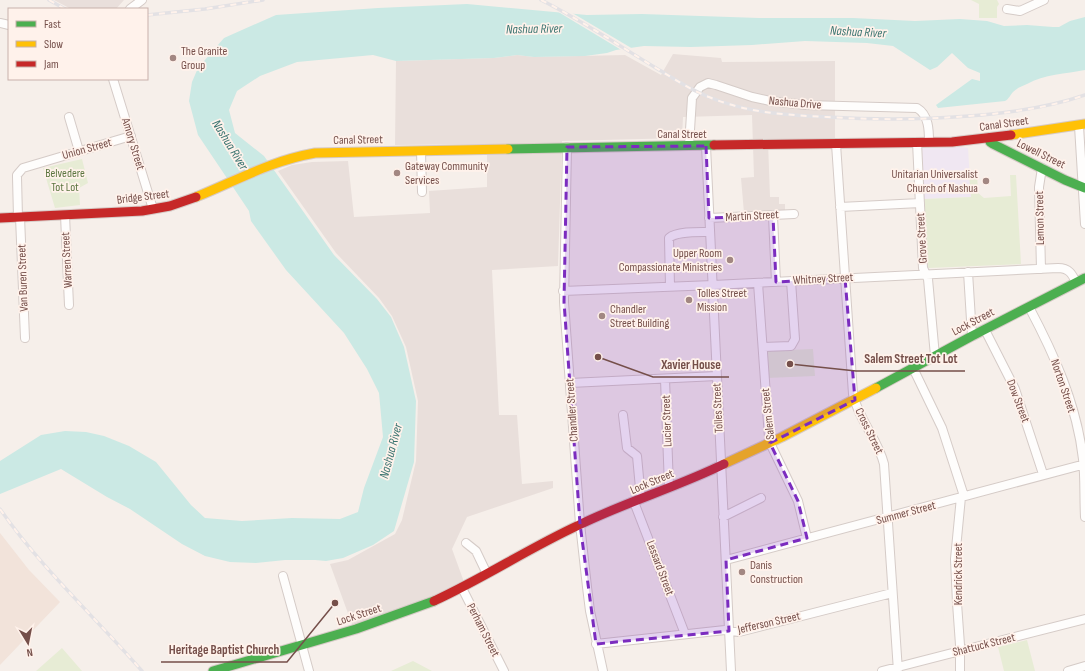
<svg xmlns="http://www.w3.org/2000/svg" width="1085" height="671" viewBox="0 0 1085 671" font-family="'Sofia Sans Condensed',sans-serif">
<rect width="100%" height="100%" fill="#f6efea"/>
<!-- residential -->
<path fill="#f2e3da" d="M 0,533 L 29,570 L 60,602 L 0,665 Z"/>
<!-- industrial -->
<path fill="#e9dfdb" d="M 54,0 L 124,0 L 116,9 L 71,9 Z
M 673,54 L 721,58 L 722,62 L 835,61 L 835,140 L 768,142 L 770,197 L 779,197 L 779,204 L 785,204 L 785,211 L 744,213 L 741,178 L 754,177 L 752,115 L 683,117 L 682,138 L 562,141 L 558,266 L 492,270 L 499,415 L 517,415 L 522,484 L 553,481 L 553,488 L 467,517 L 452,549 L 464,582 L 431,599 L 353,627 L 330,564 L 348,560 L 395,534 L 402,520 L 416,461 L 418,401 L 406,347 L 392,316 L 379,298 L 336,253 L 278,171 L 292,165 L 312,162 L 348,161 L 354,217 L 430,213 L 429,191 L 487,187 L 487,144 L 395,145 L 396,61 L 494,58 L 517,55 L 534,57 L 625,55 L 661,75 Z"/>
<!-- education -->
<path fill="#f0e7f2" d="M 959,147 L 968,148 L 971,197 L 924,199 L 921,148 Z"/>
<!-- green -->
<path fill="#e7ecd5" d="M 971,0 L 997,0 L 999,4 L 997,7 L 997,18 L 979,18 L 979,4 Z
M 82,159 L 88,183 L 79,188 L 80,205 L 55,208 L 43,168 Z
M 969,174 L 977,174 L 978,193 L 984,198 L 1011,196 L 1010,175 L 1016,175 L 1021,264 L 928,268 L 924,199 L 971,197 Z
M 813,349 L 815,376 L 767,378 L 766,351 Z
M 1027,640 L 1035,671 L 1004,671 L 998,647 Z
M 62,648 L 82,671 L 36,671 Z
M 413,661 L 432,671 L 391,671 Z"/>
<!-- water -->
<path fill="#cbe9e4" d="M 467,4 L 587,15 L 642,14 L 759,18 L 853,18 L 915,21 L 960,19 L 987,21 L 1004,26 L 1027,25 L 1053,27 L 1059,27 L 1070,21 L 1085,17 L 1085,70 C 1066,74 1044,74 1027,84 C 1022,86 1017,88 1013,92 C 1010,95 1009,99 1005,101 L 938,108 L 936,105 L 972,79 L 980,81 L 980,73 L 968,68 L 952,53 L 937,67 L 930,70 L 893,46 L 867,43 L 805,41 L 752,45 L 691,47 L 644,46 L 616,50 L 607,53 L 585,56 L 534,57 L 517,55 L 494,58 L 396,61 L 373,55 L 297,62 L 260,76 L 237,91 L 229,110 L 235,133 L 264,156 L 334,255 L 377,299 L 391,317 L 404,347 L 416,401 L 414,462 L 394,531 L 373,545 L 343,558 L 326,561 L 315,560 L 285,560 L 256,563 L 230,562 L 205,556 L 182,544 L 130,509 L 107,497 L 61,469 L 0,494 L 0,461 L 41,435 L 65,431 L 86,432 L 104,436 L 129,446 L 156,462 L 191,505 L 205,518 L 242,521 L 292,518 L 340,519 L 358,512 L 364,488 L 383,437 L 379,393 L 367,369 L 344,333 L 286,270 L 251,221 L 249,211 L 198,135 L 189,101 L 192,82 L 198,68 L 224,38 L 276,15 L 378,8 Z"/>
<!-- pier -->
<path fill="#f6efea" d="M 555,10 L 569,11 L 633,49 L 623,51 Z"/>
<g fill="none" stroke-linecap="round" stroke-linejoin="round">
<!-- street casing -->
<g stroke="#d5cbc7" stroke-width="10">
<path id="street" d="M 130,9 L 142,0
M 1007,9 L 1020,11 L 1044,0
M 0,23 L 9,25
M 113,79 L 153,209
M 69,117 L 79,151
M 1079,126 L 1085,224
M 917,142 L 923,268 L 928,279 L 935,356
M 836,144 L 853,394 C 858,419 878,439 884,464 L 898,671
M 689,146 L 692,98 L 700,87 L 708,83 L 716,85 L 752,97 L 770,101 L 806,105 L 917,108 C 929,115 929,131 929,142
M 706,146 L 731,671
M 567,147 L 564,302 L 580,524 L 587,587 L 590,611 L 603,671
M 421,151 L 422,192
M 840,207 L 920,203
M 65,215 L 69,305
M 773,216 L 776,282
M 18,217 L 17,177 L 17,175 L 23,168 L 131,136
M 20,217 L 25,338
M 709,218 L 794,214
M 1041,269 L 1039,187 L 1042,168
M 968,272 L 972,336
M 758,283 L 769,437 L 770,443 L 798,501 L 807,538
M 670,286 L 669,238 C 677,231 700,232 710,232
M 563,291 L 713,285 L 1058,268 C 1069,268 1072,274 1076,282
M 1029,307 C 1054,354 1077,405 1083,459 C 1085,478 1084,498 1085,517
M 985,330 L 1015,389 L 1043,474
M 763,347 L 791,346 L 795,339 L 791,281
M 913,368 L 942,428 L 964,496
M 665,379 L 669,487
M 570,383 L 717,376
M 623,415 L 627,448 L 637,456 L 641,499
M 634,502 L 685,634
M 723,517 L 761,498
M 466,543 L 476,551 L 487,574
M 726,560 L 1085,464
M 283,576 L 309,671
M 462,588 L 504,671
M 596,644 L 725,630 L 739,632 L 892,593
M 882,671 L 1085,619
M 960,671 L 960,645 L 957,603 L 955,559 L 961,497
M 1068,671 L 1085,666"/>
</g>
<!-- fast casing -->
<g stroke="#d6cac6" stroke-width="11">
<path id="fast" d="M 989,138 L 990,142 L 993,144 L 1065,180 L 1085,188
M 508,149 L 714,145
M 876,388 L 972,336 L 1085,278
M 213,671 L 356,629 L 434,601"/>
</g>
<!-- slow casing -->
<g stroke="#d6cac6" stroke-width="11">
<path id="slow" d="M 1011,135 L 1085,124
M 196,197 C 238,180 270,161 315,153 L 508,149
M 724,464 L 782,437 L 876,388"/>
</g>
<!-- jam casing -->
<g stroke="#d6cac6" stroke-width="11">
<path id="jam" d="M 714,145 L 952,142 L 1011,135
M 0,218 L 142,211 L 170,206 L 196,197
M 434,601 C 484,578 529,548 579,525 C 626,502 677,487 724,464"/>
</g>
<!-- street -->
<use href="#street" stroke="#fefdfc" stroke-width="8"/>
<!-- fast -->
<use href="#fast" stroke="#4caf50" stroke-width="9"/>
<!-- slow -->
<use href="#slow" stroke="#ffc107" stroke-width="9"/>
<!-- jam -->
<use href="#jam" stroke="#c62828" stroke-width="9"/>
<!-- rail casing -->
<g stroke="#e3e1e4" stroke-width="3.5">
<path id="rail" d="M 49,0 L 65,9
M 541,0 C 581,20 618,45 656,68 C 673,78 690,90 709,97 C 747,113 787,115 827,117 C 876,120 920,120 969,116 C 1009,113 1048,108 1085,95
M 147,15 L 205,9 L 263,0
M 0,509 C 41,568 95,617 142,671"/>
</g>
<!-- rail -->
<use href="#rail" stroke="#fff2eb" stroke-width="2" stroke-dasharray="6" stroke-linecap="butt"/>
</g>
<!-- marked area -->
<path fill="#7b2cbf" fill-opacity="0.2" stroke="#7b2cbf" stroke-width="3" stroke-dasharray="8 5" stroke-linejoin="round" d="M 706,146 L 709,218 L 773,216 L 776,282 L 845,278 L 855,400 L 770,443 L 798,501 L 807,538 L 726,560 L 729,631 L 596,644 L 580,524 L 564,302 L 567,147 Z"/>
<!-- markers -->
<g fill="#a28782" stroke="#fff2eb" stroke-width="1.5">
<circle cx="173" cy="58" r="4"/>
<circle cx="397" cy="173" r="4"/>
<circle cx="986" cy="181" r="4"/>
<circle cx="730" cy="260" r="4"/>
<circle cx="689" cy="300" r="4"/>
<circle cx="602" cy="316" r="4"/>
<circle cx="742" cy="572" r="4"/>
</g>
<g text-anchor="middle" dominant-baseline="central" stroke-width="3.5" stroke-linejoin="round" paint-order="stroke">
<!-- poi labels -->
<g font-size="12" fill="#754f4a" stroke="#fff2eb" text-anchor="start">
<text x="181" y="51">The Granite<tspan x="181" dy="14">Group</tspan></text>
<text x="405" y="166">Gateway Community<tspan x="405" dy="14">Services</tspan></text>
<text x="978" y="174" text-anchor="end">Unitarian Universalist<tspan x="978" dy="14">Church of Nashua</tspan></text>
<text x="722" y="253" text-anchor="end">Upper Room<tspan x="722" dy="14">Compassionate Ministries</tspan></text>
<text x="697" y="293">Tolles Street<tspan x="697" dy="14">Mission</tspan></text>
<text x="610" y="309">Chandler<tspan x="610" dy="14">Street Building</tspan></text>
<text x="750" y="565">Danis<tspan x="750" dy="14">Construction</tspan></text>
</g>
<!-- street labels -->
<g font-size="12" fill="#754f4a" stroke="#fff2eb">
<text transform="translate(795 103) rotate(5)">Nashua Drive</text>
<text transform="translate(1004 124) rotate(-8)">Canal Street</text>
<text x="682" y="134">Canal Street</text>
<text transform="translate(358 140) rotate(-1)">Canal Street</text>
<text transform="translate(133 144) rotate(73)">Amory Street</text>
<text transform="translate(87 149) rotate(-16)">Union Street</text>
<text transform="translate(1041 154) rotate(26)">Lowell Street</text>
<text transform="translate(143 197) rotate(-7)">Bridge Street</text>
<text transform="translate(752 216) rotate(-3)">Martin Street</text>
<text transform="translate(1040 218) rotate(-91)">Lemon Street</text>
<text transform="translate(922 238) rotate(-93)">Grove Street</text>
<text transform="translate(67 260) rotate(-93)">Warren Street</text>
<text transform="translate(23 278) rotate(-92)">Van Buren Street</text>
<text transform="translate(823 279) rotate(-3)">Whitney Street</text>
<text transform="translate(973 322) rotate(-28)">Lock Street</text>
<text transform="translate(1063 386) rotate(71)">Norton Street</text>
<text transform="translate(1018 401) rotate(69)">Dow Street</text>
<text transform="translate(718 408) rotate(-93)">Tolles Street</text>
<text transform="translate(572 410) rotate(-94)">Chandler Street</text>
<text transform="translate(768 414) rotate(-96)">Salem Street</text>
<text transform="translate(667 421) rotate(-92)">Lucier Street</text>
<text transform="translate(869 431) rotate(64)">Cross Street</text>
<text transform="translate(652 482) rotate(-23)">Lock Street</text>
<text transform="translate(906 513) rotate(-15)">Summer Street</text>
<text transform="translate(660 568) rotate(69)">Lessard Street</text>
<text transform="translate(958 574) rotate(-90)">Kendrick Street</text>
<text transform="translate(359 615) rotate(-18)">Lock Street</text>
<text transform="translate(769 623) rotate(-13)">Jefferson Street</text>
<text transform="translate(483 630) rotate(63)">Perham Street</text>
<text transform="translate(984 645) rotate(-14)">Shattuck Street</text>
</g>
<!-- park labels -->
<g font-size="12" fill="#5b753f" stroke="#fff2eb">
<text x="65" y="173">Belvedere<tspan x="65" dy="14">Tot Lot</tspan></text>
</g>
<!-- water labels -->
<g font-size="13" font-style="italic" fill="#3a7470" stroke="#fff2eb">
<text transform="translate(534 29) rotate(-1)">Nashua River</text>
<text transform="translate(858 32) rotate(3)">Nashua River</text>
<text transform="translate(230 145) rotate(58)">Nashua River</text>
<text transform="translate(391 451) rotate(-75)">Nashua River</text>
</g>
</g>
<!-- callouts -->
<path fill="none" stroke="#754f4a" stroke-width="1.5" d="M790 364L856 371H965M598 357L653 377H729M335 603L287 662H161"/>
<g fill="#754f4a" stroke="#fff2eb" stroke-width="1.5">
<circle cx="790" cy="364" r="4"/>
<circle cx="598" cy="357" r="4"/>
<circle cx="335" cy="603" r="4"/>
</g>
<g font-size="13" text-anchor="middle" font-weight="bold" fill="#754f4a" stroke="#fff2eb" stroke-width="3.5" stroke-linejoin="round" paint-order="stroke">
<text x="911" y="363">Salem Street Tot Lot</text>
<text x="691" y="369">Xavier House</text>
<text x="224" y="654">Heritage Baptist Church</text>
</g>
<!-- legend -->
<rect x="8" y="8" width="140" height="72" fill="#fff2eb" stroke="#c8b1ab"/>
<rect x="16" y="21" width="20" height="6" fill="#4caf50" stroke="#c8b1ab"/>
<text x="44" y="28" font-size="12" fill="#754f4a">Fast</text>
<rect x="16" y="41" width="20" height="6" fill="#ffc107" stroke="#c8b1ab"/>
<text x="44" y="48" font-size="12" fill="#754f4a">Slow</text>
<rect x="16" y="61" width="20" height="6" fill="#c62828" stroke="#c8b1ab"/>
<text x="44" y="68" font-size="12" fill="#754f4a">Jam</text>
<!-- north arrow -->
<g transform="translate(28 643) rotate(170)" stroke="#fff2eb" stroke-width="3" paint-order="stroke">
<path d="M0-3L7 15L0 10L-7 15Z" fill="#754f4a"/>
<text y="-6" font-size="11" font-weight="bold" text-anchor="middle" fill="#754f4a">N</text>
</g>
</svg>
